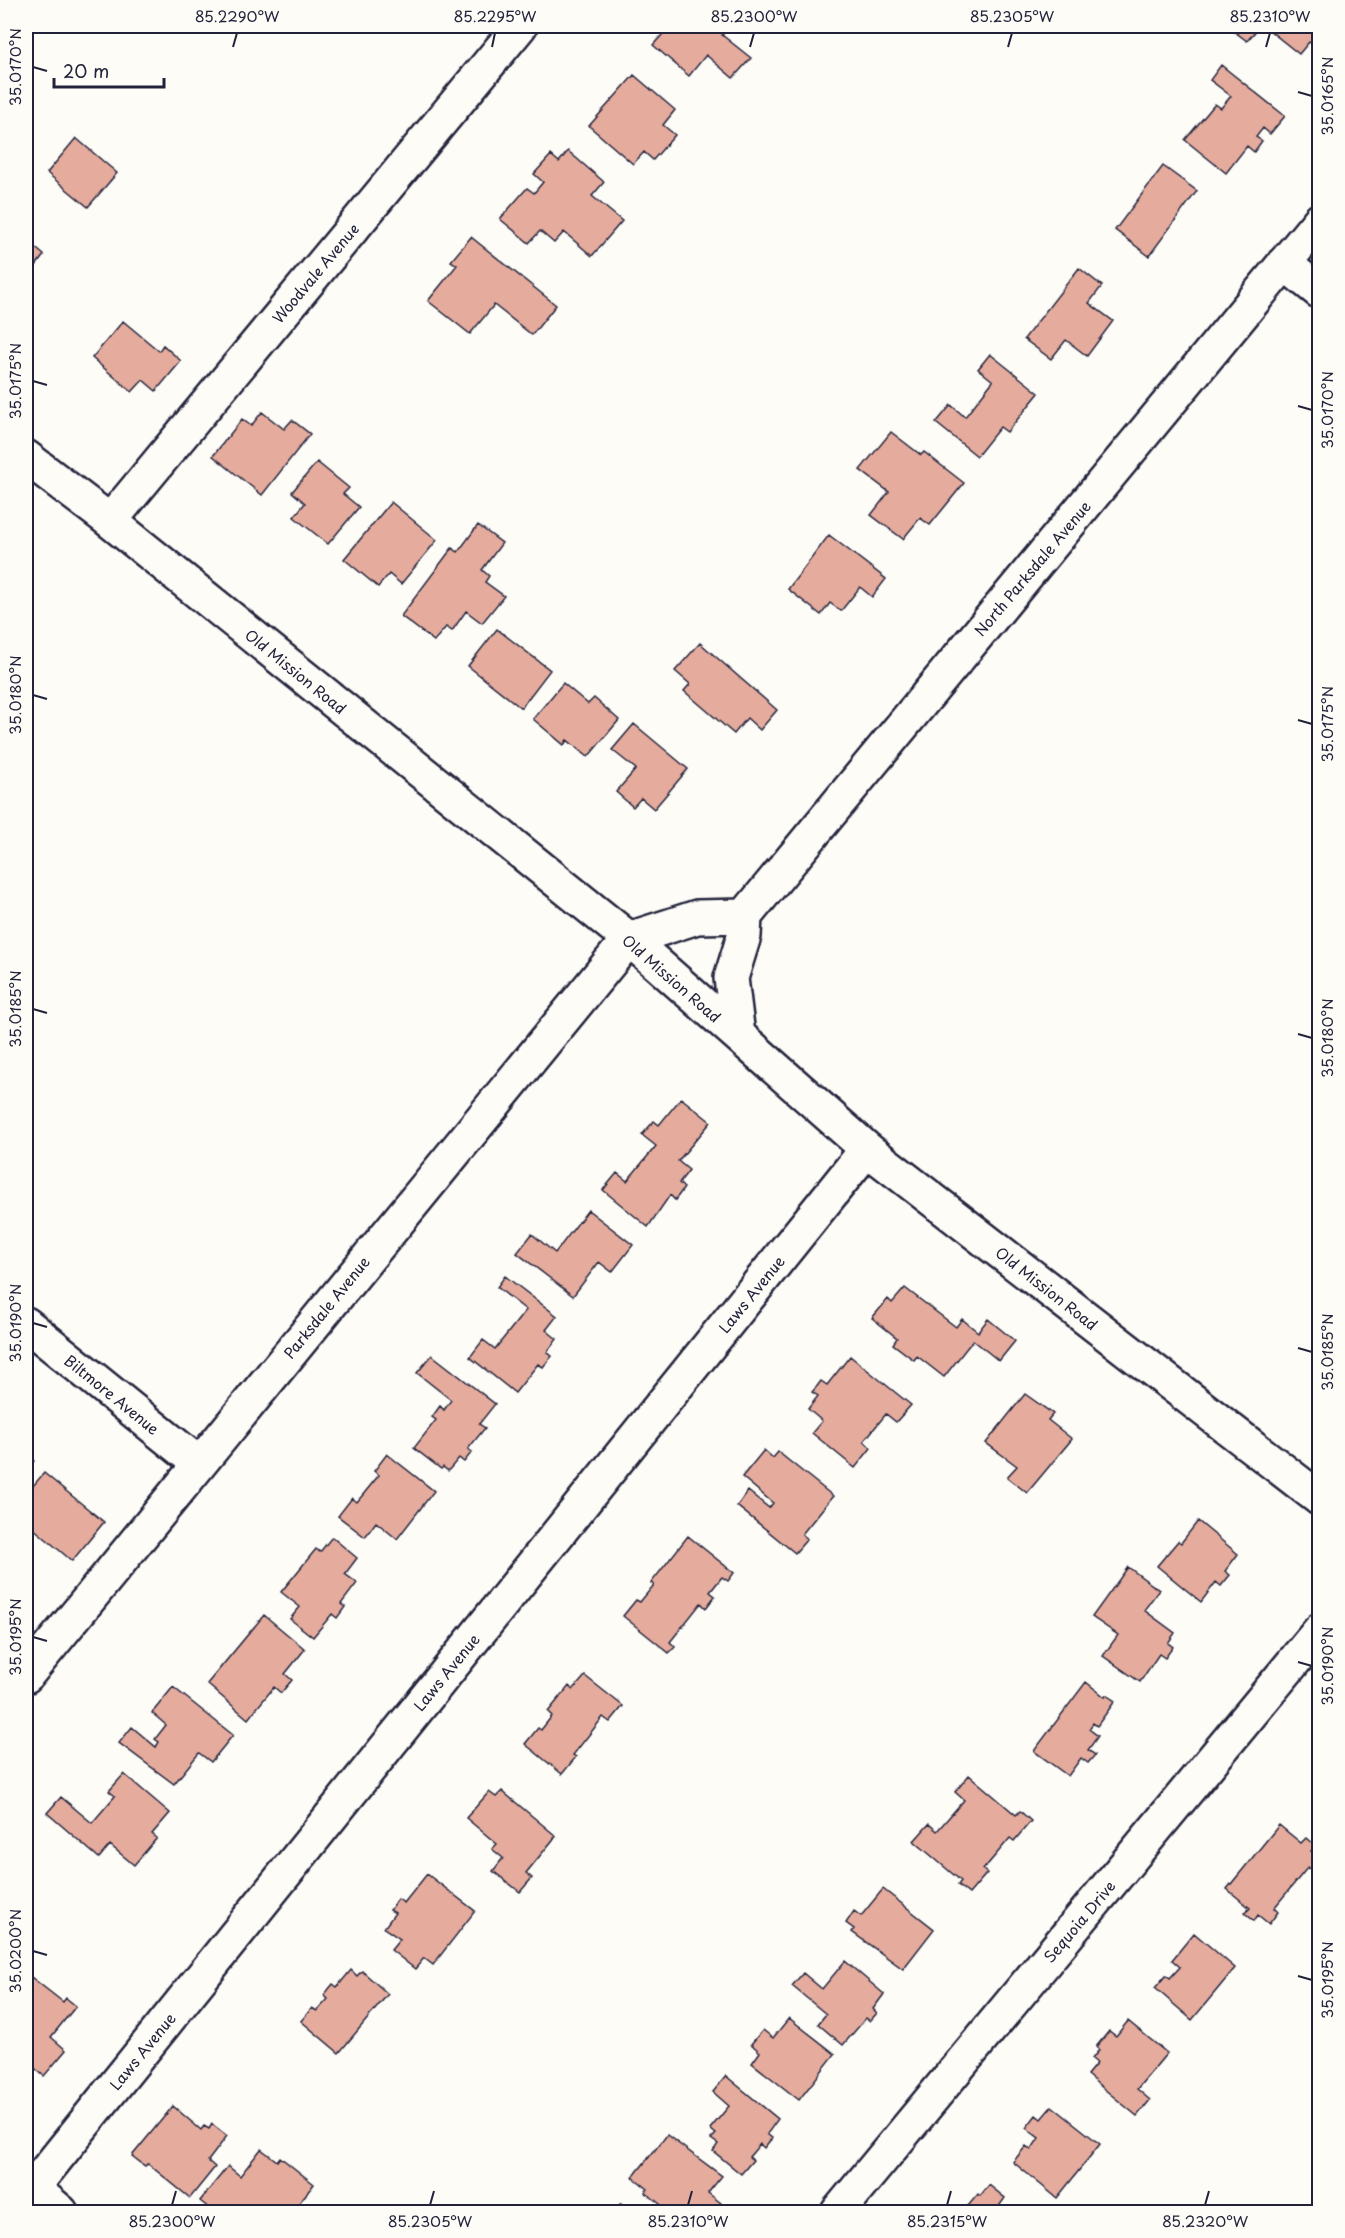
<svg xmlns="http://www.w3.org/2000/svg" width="1345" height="2238" viewBox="0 0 1345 2238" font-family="'Playpen Sans',sans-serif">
<rect width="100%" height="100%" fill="#fdfcf7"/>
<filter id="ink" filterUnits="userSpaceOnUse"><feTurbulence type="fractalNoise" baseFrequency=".0167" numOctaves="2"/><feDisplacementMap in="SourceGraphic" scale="12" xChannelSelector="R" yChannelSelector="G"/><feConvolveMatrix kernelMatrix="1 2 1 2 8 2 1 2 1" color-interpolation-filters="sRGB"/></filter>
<g filter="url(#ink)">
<!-- building -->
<path fill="#e5ac9e" stroke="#22223b" stroke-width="1.5" d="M 670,26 L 730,26 L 722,35 L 751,58 L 733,78 L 706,55 L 689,76 L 653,45 Z
M 1227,26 L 1260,26 L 1247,41 Z
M 1264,26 L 1320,26 L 1320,50 L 1309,42 L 1299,54 Z
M 1221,65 L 1285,116 L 1270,134 L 1263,128 L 1256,137 L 1262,141 L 1254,152 L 1247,146 L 1226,173 L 1185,140 L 1215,104 L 1221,108 L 1231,96 L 1210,80 Z
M 634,75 L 675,110 L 663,125 L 675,135 L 653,160 L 644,152 L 633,164 L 589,126 Z
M 76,138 L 117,173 L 88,207 L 47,173 Z
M 568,151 L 604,182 L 592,196 L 622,221 L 592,256 L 564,232 L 554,243 L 540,231 L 529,243 L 500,219 L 527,188 L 534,193 L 543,182 L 534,174 L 551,155 L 559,162 Z
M 1163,166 L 1197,191 L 1149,256 L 1115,230 Z
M 471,237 L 556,305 L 532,335 L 494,305 L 470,334 L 428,301 L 457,265 L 451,261 Z
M 26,240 L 44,255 L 26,279 L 28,281 L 26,284 Z
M 1079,268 L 1102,286 L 1089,303 L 1113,321 L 1087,356 L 1066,340 L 1051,359 L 1024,339 Z
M 123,321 L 159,351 L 163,345 L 181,361 L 156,391 L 143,380 L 132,392 L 92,358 Z
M 990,354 L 1039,393 L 1007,432 L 1000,427 L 977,456 L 936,423 L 951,405 L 965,417 L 993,381 L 978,369 Z
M 262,412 L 284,429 L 292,420 L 310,434 L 262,495 L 213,456 L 242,419 L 251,426 Z
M 891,432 L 921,455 L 924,452 L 964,483 L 930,525 L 920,518 L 903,539 L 871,515 L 889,492 L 860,470 Z
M 317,462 L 349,488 L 343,494 L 359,507 L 328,544 L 294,517 L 305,503 L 292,492 Z
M 391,502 L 437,540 L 401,584 L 389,574 L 378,587 L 344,559 Z
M 478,525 L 502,543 L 482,570 L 489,576 L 485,582 L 504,596 L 482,623 L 466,611 L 452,631 L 446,627 L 434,641 L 401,616 L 452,548 L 458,552 Z
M 829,535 L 886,579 L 872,597 L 860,587 L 841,611 L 830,603 L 821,615 L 788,589 Z
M 497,629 L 550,670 L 521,708 L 468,666 Z
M 700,643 L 777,710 L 760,730 L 747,718 L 734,734 L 684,691 L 690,684 L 675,671 Z
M 563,683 L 588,704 L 594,698 L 619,720 L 588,757 L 567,740 L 564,745 L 533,719 Z
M 634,724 L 688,769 L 654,809 L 641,798 L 633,807 L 616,792 L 636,769 L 612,750 Z
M 681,1098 L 711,1122 L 678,1161 L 689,1170 L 679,1183 L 684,1188 L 675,1200 L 670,1195 L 648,1227 L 603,1190 L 617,1173 L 627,1181 L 656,1146 L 642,1135 L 654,1121 L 659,1125 Z
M 588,1210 L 633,1245 L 612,1272 L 599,1262 L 573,1296 L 517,1253 L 532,1234 L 555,1253 Z
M 505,1276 L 557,1316 L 546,1330 L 557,1339 L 547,1352 L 552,1356 L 543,1367 L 538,1364 L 515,1393 L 470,1357 L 483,1340 L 495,1349 L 526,1310 L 497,1287 Z
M 905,1288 L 956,1327 L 962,1319 L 978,1332 L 988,1319 L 1015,1341 L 999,1361 L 973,1340 L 944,1377 L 917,1356 L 914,1360 L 893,1344 L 897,1338 L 872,1318 L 888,1299 L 892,1303 Z
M 432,1355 L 495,1404 L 479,1424 L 485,1428 L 468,1449 L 472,1452 L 464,1462 L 459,1458 L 448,1471 L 443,1467 L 441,1469 L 414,1448 L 436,1420 L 432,1417 L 440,1406 L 444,1410 L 451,1400 L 417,1373 Z
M 850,1356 L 911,1405 L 896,1422 L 886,1414 L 864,1441 L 871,1448 L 855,1468 L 812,1433 L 822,1421 L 808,1409 L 818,1396 L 812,1392 L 818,1385 L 821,1381 L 827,1385 Z
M 1025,1394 L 1053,1414 L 1048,1420 L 1072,1439 L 1027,1493 L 1007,1477 L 1017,1466 L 986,1443 Z
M 764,1450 L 773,1458 L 778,1452 L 833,1496 L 802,1534 L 807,1539 L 795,1553 L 737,1506 L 748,1491 L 769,1508 L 773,1503 L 742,1477 Z
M 387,1454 L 434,1491 L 397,1539 L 376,1522 L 365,1537 L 338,1516 L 352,1498 L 357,1502 L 379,1475 L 374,1471 Z
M 26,1455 L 34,1461 L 26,1472 Z
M 44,1473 L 104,1522 L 72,1561 L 26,1522 L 26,1494 Z
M 1198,1521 L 1238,1554 L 1225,1571 L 1230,1575 L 1221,1586 L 1216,1582 L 1201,1602 L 1157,1566 L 1178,1541 L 1181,1543 Z
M 688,1536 L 734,1573 L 728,1581 L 722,1577 L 710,1592 L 715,1596 L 706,1608 L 701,1603 L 670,1642 L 675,1647 L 669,1653 L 623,1616 L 636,1600 L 640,1602 L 654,1585 L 651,1583 Z
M 332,1537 L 357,1558 L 345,1574 L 357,1583 L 341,1604 L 345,1607 L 337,1618 L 332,1614 L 313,1637 L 290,1619 L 300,1607 L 281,1592 L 316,1549 L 320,1552 Z
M 1128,1567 L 1159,1590 L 1144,1610 L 1175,1633 L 1168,1643 L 1173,1647 L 1165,1658 L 1159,1654 L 1140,1682 L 1103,1656 L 1118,1635 L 1092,1617 Z
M 264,1615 L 305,1649 L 285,1674 L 292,1680 L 281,1693 L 274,1687 L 248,1719 L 207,1684 Z
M 585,1676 L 623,1706 L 610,1722 L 603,1717 L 573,1755 L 576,1757 L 562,1774 L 525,1744 L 538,1728 L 541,1730 L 552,1716 L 548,1712 L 569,1686 L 573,1690 Z
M 1086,1682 L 1105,1697 L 1106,1695 L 1115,1701 L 1097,1726 L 1093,1723 L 1089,1729 L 1098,1736 L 1088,1750 L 1095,1755 L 1088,1763 L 1081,1758 L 1068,1776 L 1034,1751 Z
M 173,1687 L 233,1735 L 211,1762 L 199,1753 L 174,1784 L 119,1743 L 132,1727 L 156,1747 L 159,1742 L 155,1739 L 166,1725 L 152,1713 Z
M 124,1774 L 170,1813 L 152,1834 L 157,1838 L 134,1865 L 110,1845 L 99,1858 L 47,1813 L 61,1797 L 92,1823 L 115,1796 L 109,1791 Z
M 969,1775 L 1016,1815 L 1020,1811 L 1031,1821 L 1014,1841 L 1010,1838 L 983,1870 L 987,1873 L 969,1894 L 958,1885 L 961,1881 L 914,1841 L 929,1824 L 937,1831 L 964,1800 L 955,1792 Z
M 502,1791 L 556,1836 L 526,1873 L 532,1878 L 520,1892 L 493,1871 L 503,1858 L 492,1849 L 497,1844 L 466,1818 L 489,1792 L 496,1797 Z
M 1279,1825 L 1301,1843 L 1306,1838 L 1315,1846 L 1311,1851 L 1320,1857 L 1320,1862 L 1313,1871 L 1308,1867 L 1274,1908 L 1278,1912 L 1269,1924 L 1258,1915 L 1254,1921 L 1245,1913 L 1250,1908 L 1227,1889 Z
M 427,1874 L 475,1911 L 433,1965 L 424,1958 L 415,1969 L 391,1950 L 400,1939 L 384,1928 L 395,1913 L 390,1910 L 398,1899 L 404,1903 Z
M 883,1889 L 934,1929 L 903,1969 L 852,1932 L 854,1929 L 846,1923 L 854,1911 L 861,1916 Z
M 1194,1933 L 1235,1968 L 1192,2020 L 1155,1988 L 1166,1975 L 1170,1978 L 1180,1967 L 1172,1960 Z
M 845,1961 L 884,1994 L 873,2009 L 877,2013 L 870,2021 L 866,2018 L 843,2045 L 818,2024 L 826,2014 L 792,1986 L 803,1973 L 822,1989 Z
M 351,1970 L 357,1976 L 362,1971 L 388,1994 L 339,2053 L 301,2021 L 312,2008 L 317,2011 L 328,1999 L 324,1995 L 333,1984 L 337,1987 Z
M 31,1977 L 63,2002 L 66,1998 L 76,2006 L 51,2037 L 66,2050 L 44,2076 L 31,2065 L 30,2068 L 26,2065 L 26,1984 Z
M 789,2018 L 835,2054 L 799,2100 L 752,2063 L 760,2052 L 751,2044 L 763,2030 L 773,2038 Z
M 1128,2021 L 1167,2053 L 1137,2089 L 1150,2100 L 1137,2116 L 1087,2075 L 1097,2063 L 1092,2059 L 1099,2050 L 1096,2047 L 1109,2031 L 1116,2036 Z
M 726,2076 L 778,2119 L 767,2134 L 772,2138 L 764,2148 L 760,2144 L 749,2157 L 753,2160 L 741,2174 L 713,2151 L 718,2144 L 711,2139 L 716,2134 L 710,2129 L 729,2106 L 713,2092 Z
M 173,2106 L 201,2130 L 204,2126 L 209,2129 L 212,2124 L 227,2136 L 208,2161 L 215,2167 L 190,2198 L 148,2164 L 145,2166 L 132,2156 Z
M 1052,2106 L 1100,2144 L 1057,2198 L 1013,2162 L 1026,2146 L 1031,2150 L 1039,2138 L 1026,2128 L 1036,2115 L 1041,2119 Z
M 667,2135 L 722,2176 L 708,2193 L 721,2203 L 714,2211 L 709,2207 L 703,2212 L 670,2212 L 645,2192 L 648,2189 L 633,2177 Z
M 261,2149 L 277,2161 L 280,2157 L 314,2184 L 292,2212 L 214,2212 L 200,2201 L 228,2166 L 240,2176 Z
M 989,2185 L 1005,2198 L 997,2209 L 1002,2212 L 963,2212 L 978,2194 L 980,2196 Z
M 621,2203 L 632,2212 L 613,2212 Z"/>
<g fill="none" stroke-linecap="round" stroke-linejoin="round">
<!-- minor casing -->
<g stroke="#22223b" stroke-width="38">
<path id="minor" d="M 1284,263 L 1320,292
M 26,457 L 110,521 L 629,939 L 867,1149 L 1320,1499
M 110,521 L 520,26
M 629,939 L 697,917 L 745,916 L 1320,220
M 738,1035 L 731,978 L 744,936 L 745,916
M 26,1324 L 198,1463
M 26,1676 L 629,939
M 26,2182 L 61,2212
M 26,2196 L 867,1149
M 838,2212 L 1320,1630"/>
</g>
<!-- minor -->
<use href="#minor" stroke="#fdfcf7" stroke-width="33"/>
</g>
</g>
<!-- ticks -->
<path fill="none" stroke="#22223b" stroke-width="2" d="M 233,47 L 237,33M 492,47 L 495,33M 750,47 L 754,33M 1008,47 L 1012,33M 1266,47 L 1270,33M 33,67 L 47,71M 1298,92 L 1312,96M 33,381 L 47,385M 1298,406 L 1312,410M 33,695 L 47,699M 1298,720 L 1312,724M 33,1009 L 47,1013M 1298,1034 L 1312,1038M 33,1323 L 47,1327M 1298,1348 L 1312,1352M 33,1637 L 47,1641M 1298,1662 L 1312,1666M 33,1951 L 47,1955M 1298,1976 L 1312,1980M 172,2205 L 176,2191M 430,2205 L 434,2191M 688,2205 L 692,2191M 947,2205 L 951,2191M 1205,2205 L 1209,2191"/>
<g text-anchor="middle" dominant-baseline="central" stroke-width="4.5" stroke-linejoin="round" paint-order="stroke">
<!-- street labels -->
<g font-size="15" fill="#22223b" stroke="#fdfcf7">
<text transform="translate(315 273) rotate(-50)">Woodvale Avenue</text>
<text transform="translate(1032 568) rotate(-50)">North Parksdale Avenue</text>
<text transform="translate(296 671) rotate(39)">Old Mission Road</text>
<text transform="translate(672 978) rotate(41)">Old Mission Road</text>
<text transform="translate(1047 1288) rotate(38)">Old Mission Road</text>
<text transform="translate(751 1294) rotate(-51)">Laws Avenue</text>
<text transform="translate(326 1307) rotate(-51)">Parksdale Avenue</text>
<text transform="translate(112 1394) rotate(39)">Biltmore Avenue</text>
<text transform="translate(446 1672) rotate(-51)">Laws Avenue</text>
<text transform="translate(1079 1921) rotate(-50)">Sequoia Drive</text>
<text transform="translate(142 2051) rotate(-51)">Laws Avenue</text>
</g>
</g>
<!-- margin -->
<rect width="1345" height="2238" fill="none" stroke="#fdfcf7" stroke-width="66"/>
<!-- scale -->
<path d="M54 78v9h110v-9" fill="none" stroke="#22223b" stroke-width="3"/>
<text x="63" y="78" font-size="18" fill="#22223b" stroke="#fdfcf7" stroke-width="4.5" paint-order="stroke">20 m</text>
<rect x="33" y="33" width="1279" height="2172" fill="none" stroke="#22223b" stroke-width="2"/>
<g font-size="15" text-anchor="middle" fill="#22223b">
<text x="237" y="22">85.2290°W</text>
<text x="495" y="22">85.2295°W</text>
<text x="754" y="22">85.2300°W</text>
<text x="1012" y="22">85.2305°W</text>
<text x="1270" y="22">85.2310°W</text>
<text transform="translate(16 67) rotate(-90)" y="5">35.0170°N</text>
<text transform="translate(1328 96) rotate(-90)" y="5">35.0165°N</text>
<text transform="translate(16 381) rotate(-90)" y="5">35.0175°N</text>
<text transform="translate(1328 410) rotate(-90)" y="5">35.0170°N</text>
<text transform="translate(16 695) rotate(-90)" y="5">35.0180°N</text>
<text transform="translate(1328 724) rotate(-90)" y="5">35.0175°N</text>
<text transform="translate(16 1009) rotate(-90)" y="5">35.0185°N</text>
<text transform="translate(1328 1038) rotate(-90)" y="5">35.0180°N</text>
<text transform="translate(16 1323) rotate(-90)" y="5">35.0190°N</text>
<text transform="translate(1328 1352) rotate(-90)" y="5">35.0185°N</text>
<text transform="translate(16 1637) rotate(-90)" y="5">35.0195°N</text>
<text transform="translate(1328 1666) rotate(-90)" y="5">35.0190°N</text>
<text transform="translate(16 1951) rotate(-90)" y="5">35.0200°N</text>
<text transform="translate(1328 1980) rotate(-90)" y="5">35.0195°N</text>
<text x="172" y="2227">85.2300°W</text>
<text x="430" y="2227">85.2305°W</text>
<text x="688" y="2227">85.2310°W</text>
<text x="947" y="2227">85.2315°W</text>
<text x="1205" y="2227">85.2320°W</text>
</g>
</svg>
